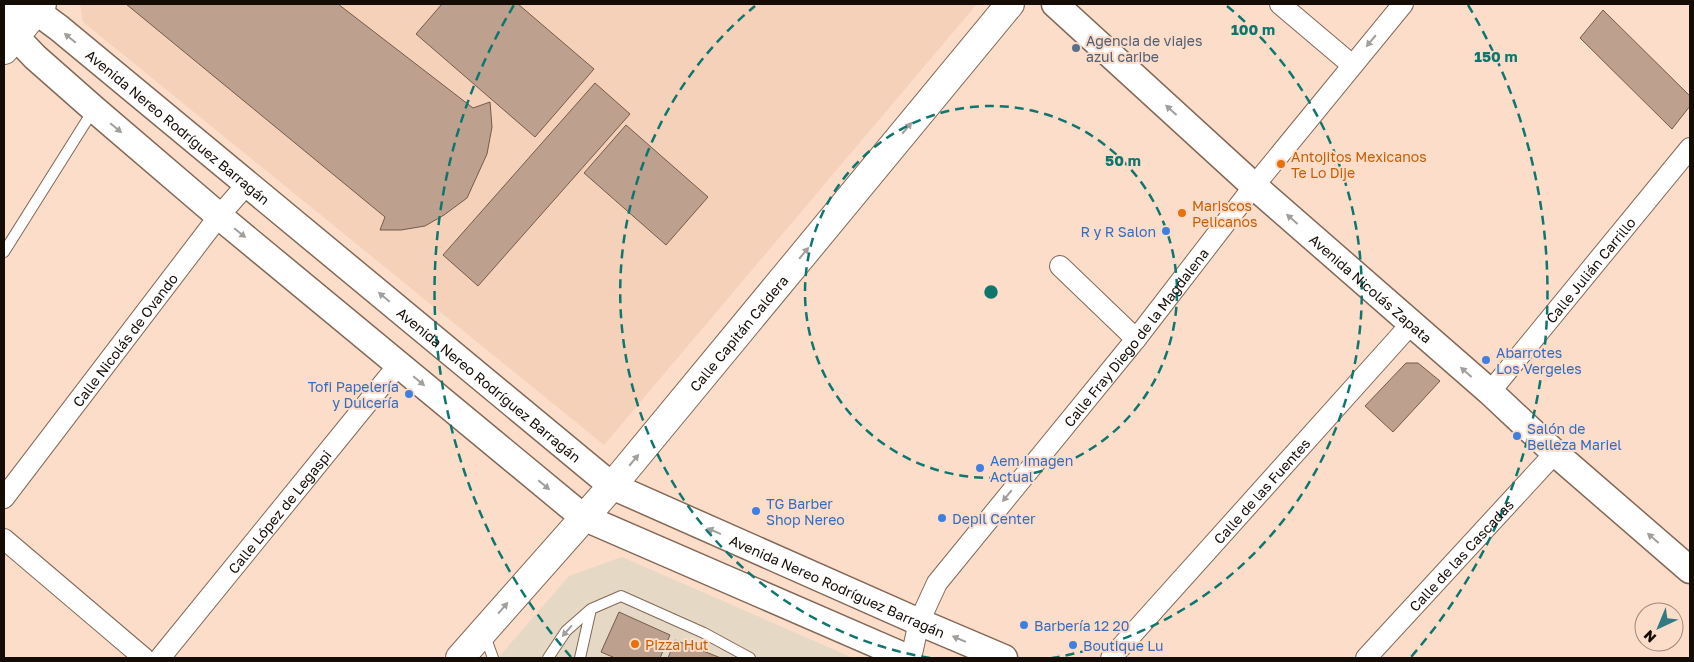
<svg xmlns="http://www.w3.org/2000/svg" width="1694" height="662" viewBox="0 0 1694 662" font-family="'Golos Text',sans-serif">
<rect width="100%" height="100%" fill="#fbddca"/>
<!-- commercial -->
<path fill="#e5d8c4" d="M 622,557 L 853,658 L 498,658 L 569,576 Z"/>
<!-- built -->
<path fill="#f6d1b9" d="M 80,4 L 977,4 L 604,445 L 83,22 Z"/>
<!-- building -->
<path fill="#bda08e" stroke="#755b4b" d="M 126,4 L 338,4 L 473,108 L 490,102 L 492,127 L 487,154 L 467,198 L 444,215 L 425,226 L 401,230 L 380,230 L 385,217 Z
M 442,4 L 518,4 L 594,69 L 535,137 L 416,34 Z
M 1603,10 L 1690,96 L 1690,106 L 1672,129 L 1580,38 Z
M 595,83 L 630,114 L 478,286 L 443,255 Z
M 626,125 L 708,197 L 666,245 L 584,173 Z
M 1406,363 L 1418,363 L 1440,381 L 1393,432 L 1365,406 Z
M 619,612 L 670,635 L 660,658 L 615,658 L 601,652 Z
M 675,640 L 721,658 L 668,658 Z"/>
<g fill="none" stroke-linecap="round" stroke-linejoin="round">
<!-- service casing -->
<g stroke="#826857" stroke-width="12">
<path id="service" d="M 4,252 L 94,109
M 484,633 L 493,658
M 548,658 L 566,631 L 591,609
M 580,658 L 591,609 L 621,596 L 704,633 L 750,658"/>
</g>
<!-- minor casing -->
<g stroke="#826857" stroke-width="22">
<g id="minor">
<path d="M 1280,4 L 1352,65"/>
<path d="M 1060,266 L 1136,339"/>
<path id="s1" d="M 1490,392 L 1690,148"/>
<path id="s2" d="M 4,498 L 219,216 L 247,184"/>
<path d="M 4,539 L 144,658"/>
<path id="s3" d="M 160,658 L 399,364"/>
<path id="s4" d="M 911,658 L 919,622 L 937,583 L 1136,339 L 1254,186 L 1403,4"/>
<path id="s5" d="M 1111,658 L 1411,324"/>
<path id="s6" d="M 1366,658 L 1555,453"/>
</g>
</g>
<!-- tertiary casing -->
<g stroke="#826857" stroke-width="29">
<g id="tertiary">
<path id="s7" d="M 23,4 L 36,11 L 59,28 L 612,486 L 919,622 L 1004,658"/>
<path id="s8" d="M 1055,4 L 1254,186 L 1490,392 L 1555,453 L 1690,570"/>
<path d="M 4,14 L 15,36 L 35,57 L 94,109 L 219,216 L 583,517 L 908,658"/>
</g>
</g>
<!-- secondary casing -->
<g stroke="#826857" stroke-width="30">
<g id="secondary">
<path d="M 4,50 L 42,4"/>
<path id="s9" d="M 460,658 L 612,486 L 1010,4"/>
</g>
</g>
<!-- service -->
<use href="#service" stroke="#fff" stroke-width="10"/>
<!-- minor -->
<use href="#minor" stroke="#fff" stroke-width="20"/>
<!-- tertiary -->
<use href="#tertiary" stroke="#fff" stroke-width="26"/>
<!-- secondary -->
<use href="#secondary" stroke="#fff" stroke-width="28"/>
</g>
<!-- one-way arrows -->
<defs><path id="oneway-solid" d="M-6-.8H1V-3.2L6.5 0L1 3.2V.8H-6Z" transform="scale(1.25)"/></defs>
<g fill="#a29e9b">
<use href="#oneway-solid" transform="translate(70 38) rotate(-140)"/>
<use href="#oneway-solid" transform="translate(1371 41) rotate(130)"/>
<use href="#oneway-solid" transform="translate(1171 110) rotate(-138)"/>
<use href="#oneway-solid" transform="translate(116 128) rotate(40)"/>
<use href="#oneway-solid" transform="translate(907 128) rotate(-50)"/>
<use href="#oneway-solid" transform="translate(1292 219) rotate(-139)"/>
<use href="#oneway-solid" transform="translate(240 233) rotate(39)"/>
<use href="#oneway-solid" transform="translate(804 253) rotate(-50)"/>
<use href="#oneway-solid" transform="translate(384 297) rotate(-140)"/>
<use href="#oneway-solid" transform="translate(1466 372) rotate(-139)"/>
<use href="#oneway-solid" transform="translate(419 381) rotate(40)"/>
<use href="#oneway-solid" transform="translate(634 460) rotate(-50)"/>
<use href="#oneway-solid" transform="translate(544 485) rotate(40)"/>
<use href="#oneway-solid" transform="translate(1007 496) rotate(129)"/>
<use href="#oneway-solid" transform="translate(714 531) rotate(-156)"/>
<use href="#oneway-solid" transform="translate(1653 538) rotate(-139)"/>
<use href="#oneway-solid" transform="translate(503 608) rotate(-49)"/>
<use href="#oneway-solid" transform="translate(567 631) rotate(131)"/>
<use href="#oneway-solid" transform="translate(959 639) rotate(-157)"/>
</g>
<!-- distance rings -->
<g fill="none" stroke="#0f766e" stroke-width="2.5" stroke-dasharray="9 6">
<circle cx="991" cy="292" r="186"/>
<path d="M930 658A371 371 0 0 1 755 6M1227 6A371 371 0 0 1 1052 658"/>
<path d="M571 657A557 557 0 0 1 514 5M1468 5A557 557 0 0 1 1411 657"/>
</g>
<!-- markers -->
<circle fill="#5c6f8a" stroke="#fbddca" stroke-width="2" cx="1076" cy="48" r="5"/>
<g fill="#e8710a" stroke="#fbddca" stroke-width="2">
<circle cx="1281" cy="164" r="5"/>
<circle cx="1182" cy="213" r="5"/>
<circle cx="635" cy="644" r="5"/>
</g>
<g fill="#3f7fe0" stroke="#fbddca" stroke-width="2">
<circle cx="1166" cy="231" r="5"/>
<circle cx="1486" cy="360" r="5"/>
<circle cx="409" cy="394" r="5"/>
<circle cx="1517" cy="436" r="5"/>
<circle cx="980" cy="468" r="5"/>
<circle cx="756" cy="511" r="5"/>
<circle cx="942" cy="518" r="5"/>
<circle cx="1024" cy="625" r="5"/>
<circle cx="1073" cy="645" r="5"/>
</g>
<g text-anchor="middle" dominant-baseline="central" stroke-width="4" stroke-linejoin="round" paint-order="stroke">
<!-- service labels -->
<g font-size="14" fill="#4e5e75" stroke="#fbddca" text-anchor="start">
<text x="1086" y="40">Agencia de viajes<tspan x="1086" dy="16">azul caribe</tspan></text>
</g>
<!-- street labels -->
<g font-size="14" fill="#160c06" stroke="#fbddca">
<text stroke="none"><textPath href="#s7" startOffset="198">Avenida Nereo Rodríguez Barragán</textPath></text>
<text stroke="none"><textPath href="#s1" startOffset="158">Calle Julián Carrillo</textPath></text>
<text stroke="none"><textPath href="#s8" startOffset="425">Avenida Nicolás Zapata</textPath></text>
<text stroke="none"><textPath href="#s9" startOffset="428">Calle Capitán Caldera</textPath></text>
<text stroke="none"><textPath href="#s4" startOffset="396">Calle Fray Diego de la Magdalena</textPath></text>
<text stroke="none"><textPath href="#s2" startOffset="199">Calle Nicolás de Ovando</textPath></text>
<text stroke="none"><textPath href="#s7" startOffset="602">Avenida Nereo Rodríguez Barragán</textPath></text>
<text stroke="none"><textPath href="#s5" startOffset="225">Calle de las Fuentes</textPath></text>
<text stroke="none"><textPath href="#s3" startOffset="189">Calle López de Legaspi</textPath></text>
<text stroke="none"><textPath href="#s6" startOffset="140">Calle de las Cascadas</textPath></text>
<text stroke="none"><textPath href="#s7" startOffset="1008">Avenida Nereo Rodríguez Barragán</textPath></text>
</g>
<!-- food labels -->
<g font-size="14" fill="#c56008" stroke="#fbddca" text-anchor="start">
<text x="1291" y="156">Antojitos Mexicanos<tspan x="1291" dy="16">Te Lo Dije</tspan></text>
<text x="1192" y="205">Mariscos<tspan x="1192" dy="16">Pelicanos</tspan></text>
<text x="645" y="644">Pizza Hut</text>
</g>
<!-- shop labels -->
<g font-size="14" fill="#366cbe" stroke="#fbddca" text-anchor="start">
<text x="1156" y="231" text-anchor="end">R y R Salon</text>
<text x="1496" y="352">Abarrotes<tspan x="1496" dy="16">Los Vergeles</tspan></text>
<text x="399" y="386" text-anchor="end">Tofi Papelería<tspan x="399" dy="16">y Dulcería</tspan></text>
<text x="1527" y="428">Salón de<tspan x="1527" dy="16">Belleza Mariel</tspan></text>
<text x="990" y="460">Aem Imagen<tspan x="990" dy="16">Actual</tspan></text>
<text x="766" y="503">TG Barber<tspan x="766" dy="16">Shop Nereo</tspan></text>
<text x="952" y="518">Depil Center</text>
<text x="1034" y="625">Barbería 12 20</text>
<text x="1083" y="645">Boutique Lu</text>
</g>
</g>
<circle cx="991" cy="292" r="8" fill="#0f766e" stroke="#fbddca" stroke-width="2.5"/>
<g font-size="15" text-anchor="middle" font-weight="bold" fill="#0f766e" stroke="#fbddca" stroke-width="4" stroke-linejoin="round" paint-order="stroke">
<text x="1253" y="35">100 m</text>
<text x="1496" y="62">150 m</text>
<text x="1123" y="166">50 m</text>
</g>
<!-- border -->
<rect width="1694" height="662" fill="none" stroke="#160c06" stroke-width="10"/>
<!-- north arrow -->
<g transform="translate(1659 627) rotate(224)"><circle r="24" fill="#fbddca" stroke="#9f897c"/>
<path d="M0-4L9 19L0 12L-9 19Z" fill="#327a83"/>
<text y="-8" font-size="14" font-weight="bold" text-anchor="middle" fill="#160c06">N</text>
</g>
</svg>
